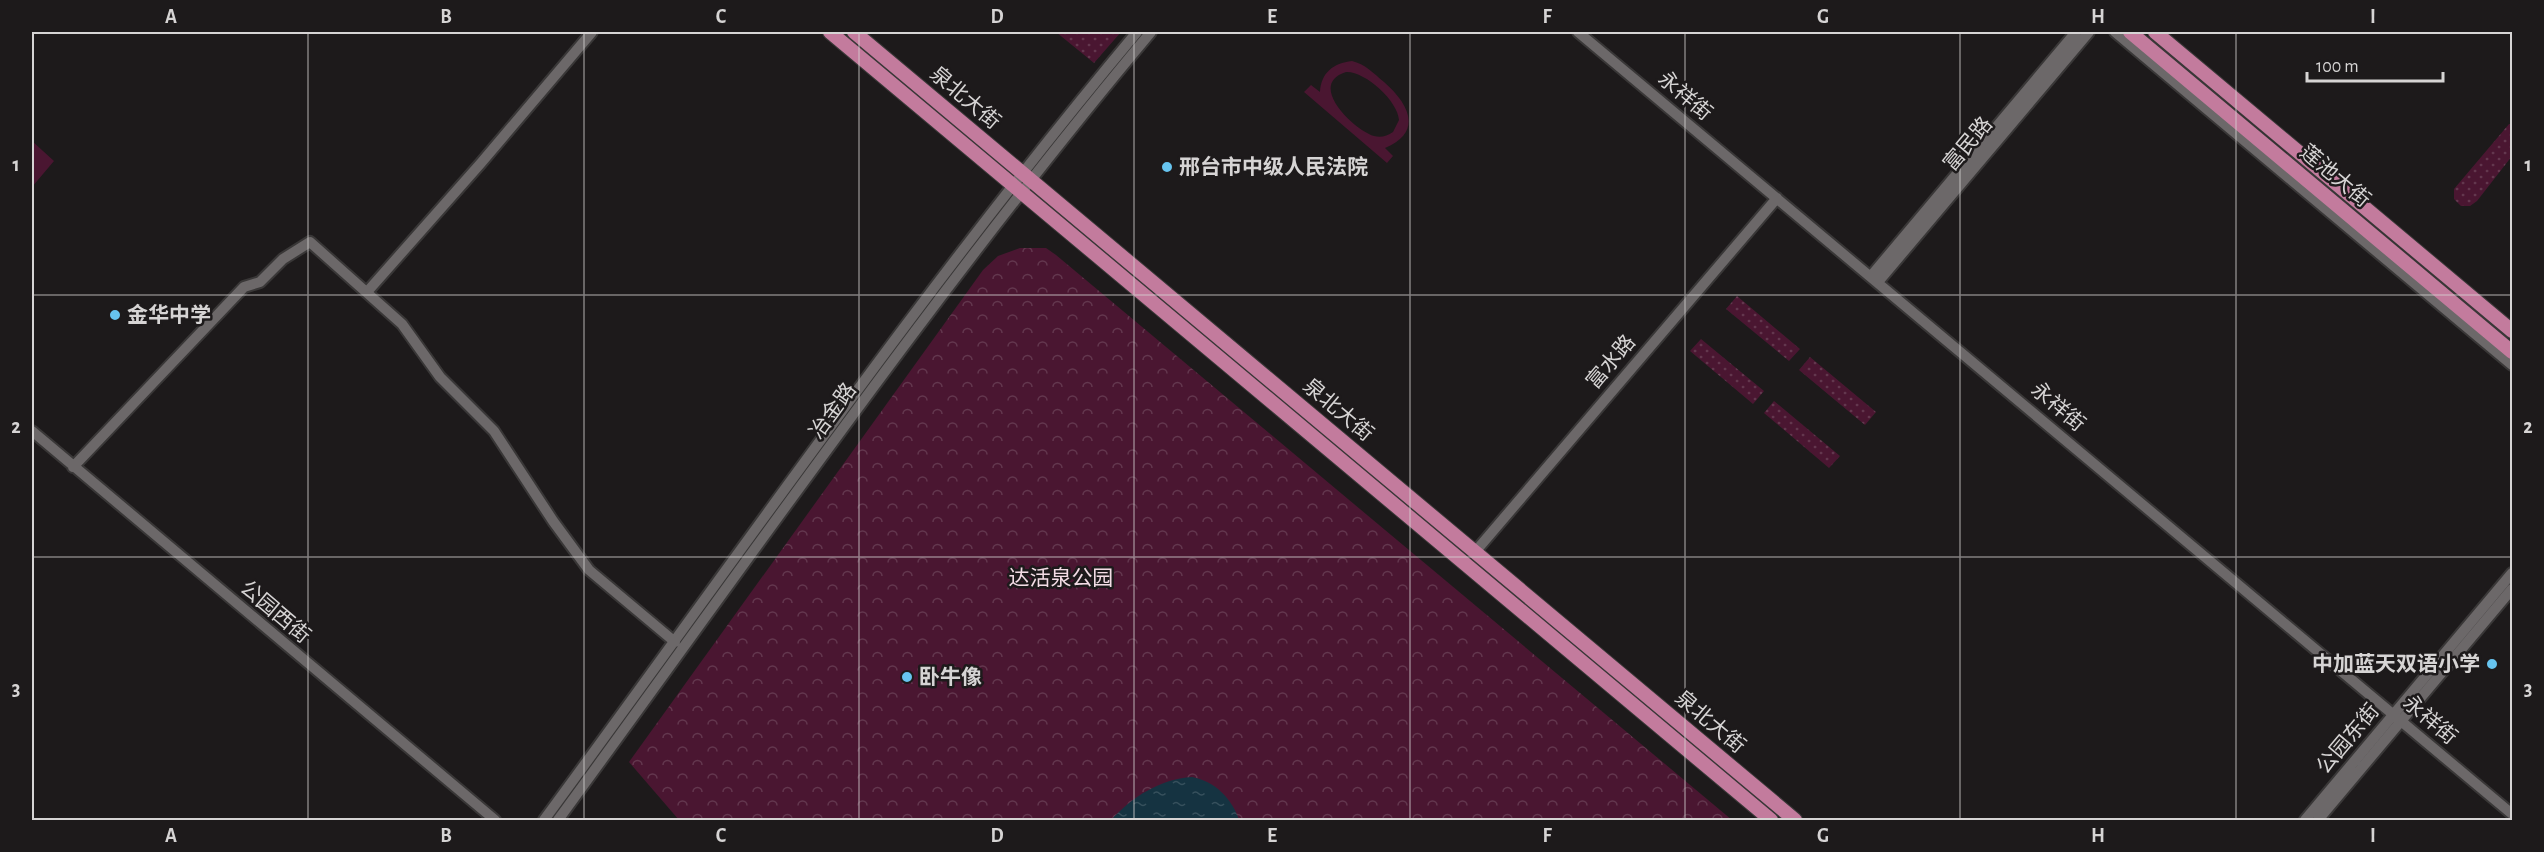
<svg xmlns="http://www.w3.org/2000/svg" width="2544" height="852" viewBox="0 0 2544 852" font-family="'Alegreya Sans','Noto Sans SC',sans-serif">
<defs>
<pattern id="grass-dots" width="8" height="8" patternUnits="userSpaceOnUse" patternTransform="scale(1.5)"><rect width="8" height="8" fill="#4a1631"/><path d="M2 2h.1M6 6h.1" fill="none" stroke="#63374e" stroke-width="1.8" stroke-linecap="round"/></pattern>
<pattern id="park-crowns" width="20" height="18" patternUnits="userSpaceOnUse" patternTransform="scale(1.5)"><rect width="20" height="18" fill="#4a1631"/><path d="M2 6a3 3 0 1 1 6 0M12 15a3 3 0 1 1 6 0" fill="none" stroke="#63374e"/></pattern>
<pattern id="water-ripples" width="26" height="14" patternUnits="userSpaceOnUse" patternTransform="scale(1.5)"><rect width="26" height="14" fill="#153341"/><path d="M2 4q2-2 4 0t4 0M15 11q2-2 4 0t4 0" fill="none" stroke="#36505c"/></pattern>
</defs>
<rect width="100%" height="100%" fill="#1d1a1b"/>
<!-- grass -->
<path fill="url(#grass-dots)" d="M 1056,32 L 1121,32 L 1094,63 Z
M 2509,124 L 2512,124 L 2512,156 L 2477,201 L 2470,206 L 2461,206 L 2454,199 L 2454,189 Z
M 1737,296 L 1800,349 L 1789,361 L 1726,309 Z
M 1701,339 L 1764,391 L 1753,404 L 1690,351 Z
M 1810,357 L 1876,412 L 1865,425 L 1799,370 Z
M 1774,401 L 1840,456 L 1829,468 L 1764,413 Z"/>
<!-- park -->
<path fill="url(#park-crowns)" d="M 1020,248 L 1046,248 L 1056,255 L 1732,820 L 679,820 L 629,762 L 983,270 L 998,256 Z"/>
<!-- pitch -->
<path fill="#4a1631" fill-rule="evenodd" d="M 1352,61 C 1365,64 1373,73 1384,82 C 1407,102 1425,131 1385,148 L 1393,156 L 1387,163 L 1304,92 L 1311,85 L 1320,92 C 1321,73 1333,63 1352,61 ZM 1346,72 C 1365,71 1398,101 1399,120 L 1393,132 C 1387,136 1381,138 1374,136 C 1357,132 1305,85 1346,72 Z
M 32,141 L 54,161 L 32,187 Z"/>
<!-- water -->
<path fill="url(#water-ripples)" d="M 1192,777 C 1215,781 1232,799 1239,820 L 1111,820 C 1132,797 1160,779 1192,777 Z"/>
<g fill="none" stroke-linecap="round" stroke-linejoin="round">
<!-- minor casing -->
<g stroke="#393737" stroke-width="14">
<path id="minor" d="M 1578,32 L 2512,814
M 2115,32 L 2512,365
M 1871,276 L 2076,32
M 1878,282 L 2089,32
M 367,292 L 481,163 L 592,32
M 32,431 L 495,820
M 73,467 L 244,287 L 260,282 L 283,259 L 310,242 L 402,324 L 440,377 L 494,431 L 553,521 L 589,570 L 675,642
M 1475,552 L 1777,198
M 544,820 C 739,555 926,284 1137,32
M 558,820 C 752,555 940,284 1151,32
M 2305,820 L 2512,573
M 2318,820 L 2512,589"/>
</g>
<!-- major casing -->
<g stroke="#393737" stroke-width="16">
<path id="major" d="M 830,32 L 1771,820
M 854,32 L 1795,820
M 2130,32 L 2512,352
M 2155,32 L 2512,331"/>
</g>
<!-- minor -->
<use href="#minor" stroke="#6c6869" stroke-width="10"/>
<!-- major -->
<use href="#major" stroke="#c37b9d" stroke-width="14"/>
</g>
<!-- grid -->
<path fill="none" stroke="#d6d4d4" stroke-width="1.5" stroke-opacity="0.55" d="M 308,32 L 308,820M 584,32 L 584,820M 859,32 L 859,820M 1134,32 L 1134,820M 1410,32 L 1410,820M 1685,32 L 1685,820M 1960,32 L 1960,820M 2236,32 L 2236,820M 32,295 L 2512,295M 32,557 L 2512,557"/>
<!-- markers -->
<g fill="#67c4ef" stroke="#1d1a1b" stroke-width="2">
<circle cx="1167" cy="167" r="6"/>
<circle cx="115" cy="315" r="6"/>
<circle cx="2492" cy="664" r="6"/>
<circle cx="907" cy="677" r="6"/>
</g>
<g text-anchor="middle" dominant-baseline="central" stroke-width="5" stroke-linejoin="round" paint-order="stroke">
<!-- street labels -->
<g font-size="21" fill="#d6d4d4" stroke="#1d1a1b">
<text transform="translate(1685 96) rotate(40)">永祥街</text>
<text transform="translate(965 98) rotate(40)">泉北大街</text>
<text transform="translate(1968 144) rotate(-50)">富民路</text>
<text transform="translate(2335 176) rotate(40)">莲池大街</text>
<text transform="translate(1611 362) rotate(-50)">富水路</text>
<text transform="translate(2058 407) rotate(40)">永祥街</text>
<text transform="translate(1338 410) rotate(40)">泉北大街</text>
<text transform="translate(833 411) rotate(-54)">冶金路</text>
<text transform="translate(275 612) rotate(40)">公园西街</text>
<text transform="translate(2430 720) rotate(40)">永祥街</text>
<text transform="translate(1710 722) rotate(40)">泉北大街</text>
<text transform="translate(2348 739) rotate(-50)">公园东街</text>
</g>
<!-- poi labels -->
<g font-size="21" font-weight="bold" fill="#d6d4d4" stroke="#1d1a1b" text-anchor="start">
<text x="1179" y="167">邢台市中级人民法院</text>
<text x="127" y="315">金华中学</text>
<text x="2480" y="664" text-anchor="end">中加蓝天双语小学</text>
<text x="919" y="677">卧牛像</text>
</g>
<!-- park labels -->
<g font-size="21" fill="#f3dce5" stroke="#1d1a1b">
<text x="1061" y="578">达活泉公园</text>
</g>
</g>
<!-- border -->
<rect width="2544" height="852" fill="none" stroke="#1d1a1b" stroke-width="66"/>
<!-- scale -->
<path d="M2307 72v9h136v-9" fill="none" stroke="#d6d4d4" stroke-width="3"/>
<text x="2316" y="72" font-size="18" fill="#d6d4d4" stroke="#1d1a1b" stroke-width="4.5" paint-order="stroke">100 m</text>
<rect x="33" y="33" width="2478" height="786" fill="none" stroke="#d6d4d4" stroke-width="2"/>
<g font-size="20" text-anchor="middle" font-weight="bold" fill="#d6d4d4">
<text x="171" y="23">A</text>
<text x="446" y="23">B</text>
<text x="721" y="23">C</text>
<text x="997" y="23">D</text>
<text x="1272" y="23">E</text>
<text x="1547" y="23">F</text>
<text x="1823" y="23">G</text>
<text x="2098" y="23">H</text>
<text x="2373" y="23">I</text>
<text x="16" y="171">1</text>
<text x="2528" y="171">1</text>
<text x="16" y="433">2</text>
<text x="2528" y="433">2</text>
<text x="16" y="695">3</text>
<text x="2528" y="695">3</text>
<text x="171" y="842">A</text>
<text x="446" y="842">B</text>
<text x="721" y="842">C</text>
<text x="997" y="842">D</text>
<text x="1272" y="842">E</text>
<text x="1547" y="842">F</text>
<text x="1823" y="842">G</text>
<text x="2098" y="842">H</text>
<text x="2373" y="842">I</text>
</g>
</svg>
